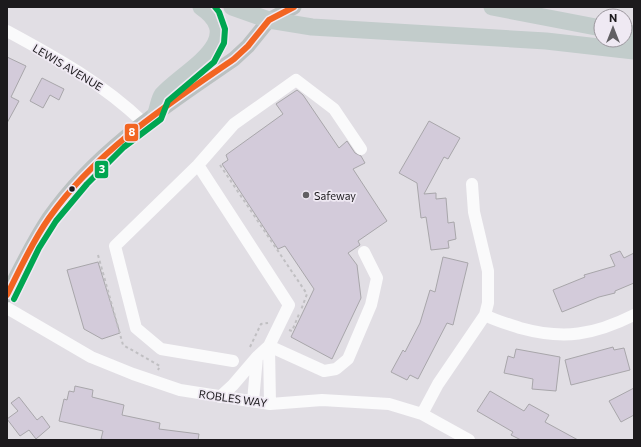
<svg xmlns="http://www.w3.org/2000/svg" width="641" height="447" viewBox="0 0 641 447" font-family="Commissioner,sans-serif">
<rect width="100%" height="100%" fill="#e1dee4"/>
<!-- building -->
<path fill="#d3cbda" stroke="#a8a6aa" d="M 7,57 L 26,66 L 11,97 L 19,101 L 7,123 Z
M 42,78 L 64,89 L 59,100 L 50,95 L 43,108 L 30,101 Z
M 297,90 L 303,95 L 339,148 L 347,141 L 355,153 L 361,156 L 365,163 L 353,169 L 387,221 L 358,241 L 360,245 L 348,253 L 357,265 L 361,298 L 332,359 L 291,337 L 314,289 L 285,246 L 278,249 L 222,164 L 228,160 L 226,155 L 283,114 L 276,104 Z
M 429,121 L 460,138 L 448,159 L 444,157 L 424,194 L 436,193 L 436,199 L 446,198 L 448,223 L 454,222 L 456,239 L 448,241 L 449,248 L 431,250 L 426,217 L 421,218 L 417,183 L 399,173 Z
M 620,251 L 624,258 L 634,253 L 634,283 L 615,291 L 615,293 L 599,297 L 562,312 L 553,290 L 585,277 L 584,275 L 615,266 L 610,255 Z
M 443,257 L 468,263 L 453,325 L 447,323 L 418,379 L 410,375 L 407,380 L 391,372 L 403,350 L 405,352 L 420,323 L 430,290 L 435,292 Z
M 98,262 L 120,333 L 102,339 L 84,329 L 67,270 Z
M 613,347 L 614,350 L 624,348 L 630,370 L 571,385 L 565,360 Z
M 516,349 L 560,357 L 556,391 L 532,389 L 533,379 L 504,373 L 508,356 L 514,358 Z
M 75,386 L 93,390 L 92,397 L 124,405 L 122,415 L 160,423 L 159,429 L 199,434 L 198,440 L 107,440 L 101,439 L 103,431 L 59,421 L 64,399 L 67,400 L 69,391 L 74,392 Z
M 634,388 L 634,415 L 621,422 L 609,401 Z
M 490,391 L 524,411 L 529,404 L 549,415 L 545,422 L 578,440 L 521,440 L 511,435 L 513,432 L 477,411 Z
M 19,397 L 37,420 L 42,416 L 50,427 L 36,439 L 29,430 L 20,436 L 7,419 L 18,411 L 11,403 Z"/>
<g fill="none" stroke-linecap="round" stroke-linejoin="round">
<!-- path -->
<path stroke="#c0bfc2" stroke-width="2" stroke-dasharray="3 3" stroke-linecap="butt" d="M 220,165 L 307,294 L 301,310
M 98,255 L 123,345 L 160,366 L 158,370
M 289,330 L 292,331 L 299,314
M 250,347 L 261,324 L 268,323"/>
<!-- minor -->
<path stroke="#fafafb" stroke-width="12" d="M 7,31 C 57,58 102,83 144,123
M 198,165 L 289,305 L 269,346 L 257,357 L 253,401
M 7,308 L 91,357 L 133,374 L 180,390 L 270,404 L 322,400 L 389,404 L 422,414 L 469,440
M 485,315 C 496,321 508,324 520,328 C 564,340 594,335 634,315
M 269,346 L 324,371 L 336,369 L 348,359 L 371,305 L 377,278 L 364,252
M 269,346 L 270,404
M 233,361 L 161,349 L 136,328 L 115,246 L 198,165 L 234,124 L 296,80 L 334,109 L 361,149
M 220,397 L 233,385 L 257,357
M 422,414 L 438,384 L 485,315 L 488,303 L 488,271 L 474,212 L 472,184"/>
<!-- major -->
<path stroke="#bbc1c1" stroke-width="15" d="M 7,295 C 20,269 33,242 49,218 C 96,150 167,105 234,59 L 248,46 L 269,20 L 294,7"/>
<!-- highway -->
<path stroke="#c2cccb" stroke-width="17" d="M 232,7 L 269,20 L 312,27 L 546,41 L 634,51
M 492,7 L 601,28
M 625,33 L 634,34
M 156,113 C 158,108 159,99 162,95 C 181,72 250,41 201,7"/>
<!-- bus-1 casing -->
<g stroke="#efe9f3" stroke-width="9">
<path id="bus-1" d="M 7,295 C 20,269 32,242 49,218 C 97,150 167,105 234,59 L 248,46 L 269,20 L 294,7"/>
</g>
<!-- bus-2 casing -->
<g stroke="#efe9f3" stroke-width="9">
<path id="bus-2" d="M 14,299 L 39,248 L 56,221 L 87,184 L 124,147 L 161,119 L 168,101 L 214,62 L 224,43 L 225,29 L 219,12 L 215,7"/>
</g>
<!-- bus-1 -->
<use href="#bus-1" stroke="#f26522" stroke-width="6"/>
<!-- bus-2 -->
<use href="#bus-2" stroke="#00a651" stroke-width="6"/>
</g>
<!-- markers -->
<circle fill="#1c1a1d" stroke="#efe9f3" stroke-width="1.5" cx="72" cy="189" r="3.5"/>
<circle fill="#615f63" stroke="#efe9f3" stroke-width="1.5" cx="306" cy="195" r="4"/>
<g text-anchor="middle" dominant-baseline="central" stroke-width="3.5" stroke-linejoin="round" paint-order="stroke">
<!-- street labels -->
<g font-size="11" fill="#1c1a1d" stroke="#efe9f3">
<text transform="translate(68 67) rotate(31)">LEWIS AVENUE</text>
<text transform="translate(233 398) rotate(8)">ROBLES WAY</text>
</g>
<!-- poi labels -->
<g font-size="11" fill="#1c1a1d" stroke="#efe9f3" text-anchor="start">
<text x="314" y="195">Safeway</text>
</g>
</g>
<g stroke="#efe9f3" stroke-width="1.5">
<rect x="124" y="123" width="15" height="19" rx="4" fill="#f26522"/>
<rect x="94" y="160" width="15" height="19" rx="4" fill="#00a651"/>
</g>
<g font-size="11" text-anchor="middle" font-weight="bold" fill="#fff">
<text x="132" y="136">8</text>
<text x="102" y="173">3</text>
</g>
<!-- border -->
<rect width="641" height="447" fill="none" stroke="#1c1a1d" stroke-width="16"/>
<!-- north arrow -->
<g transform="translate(613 28)"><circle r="19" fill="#efe9f3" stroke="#9b969d"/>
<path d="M0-3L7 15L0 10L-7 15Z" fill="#615f63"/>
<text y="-6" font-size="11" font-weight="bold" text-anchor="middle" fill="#1c1a1d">N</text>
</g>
</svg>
